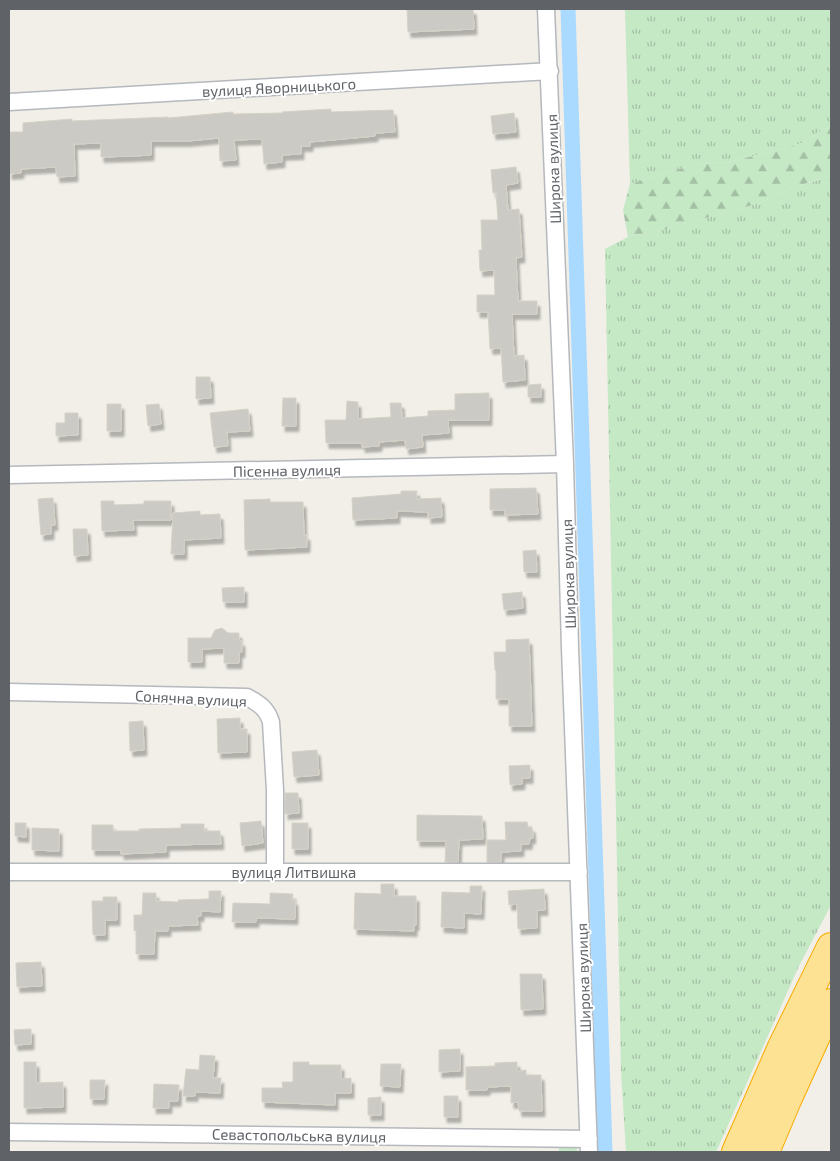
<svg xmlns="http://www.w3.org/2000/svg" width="840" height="1161" viewBox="0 0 840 1161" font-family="'Exo 2',sans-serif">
<defs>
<pattern id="grass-tufts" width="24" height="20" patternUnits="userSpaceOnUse" patternTransform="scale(1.25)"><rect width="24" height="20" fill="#c5e8c5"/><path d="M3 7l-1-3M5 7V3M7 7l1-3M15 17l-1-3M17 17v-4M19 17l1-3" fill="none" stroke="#a3c0a4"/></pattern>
<pattern id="forest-firs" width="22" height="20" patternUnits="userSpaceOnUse" patternTransform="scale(1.25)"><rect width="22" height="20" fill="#c5e8c5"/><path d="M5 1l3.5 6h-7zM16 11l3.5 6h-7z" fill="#a3c0a4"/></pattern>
<filter id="shadow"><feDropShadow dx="3" dy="5.5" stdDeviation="1" flood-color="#0004"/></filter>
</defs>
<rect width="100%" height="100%" fill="#f1efe8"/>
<!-- grass -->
<path fill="url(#grass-tufts)" d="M 625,9 L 831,9 L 831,128 L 823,129 L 802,143 L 775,151 L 728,162 L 696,164 L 630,184 Z
M 821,179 L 831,179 L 831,905 L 799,966 L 716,1152 L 626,1152 L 621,1072 L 605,249 L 628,237 L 662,230 L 760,203 L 792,188 Z
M 576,1139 L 577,1152 L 559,1152 L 559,1141 Z"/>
<!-- forest -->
<path fill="url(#forest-firs)" d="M 831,128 L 831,180 L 820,179 L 792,188 L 760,203 L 662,230 L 628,237 L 623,210 L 630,184 L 696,164 L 728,162 L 775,151 L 802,143 L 823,129 Z"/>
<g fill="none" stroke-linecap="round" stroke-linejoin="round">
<!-- canal -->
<path stroke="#aadaff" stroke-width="15" d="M 568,9 L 605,1152"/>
</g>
<!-- building -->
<path fill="#cccac5" stroke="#d6d1c6" filter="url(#shadow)" d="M 407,9 L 473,9 L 474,29 L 408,32 Z
M 331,109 L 331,112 L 393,110 L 395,132 L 375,133 L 375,136 L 310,142 L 310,146 L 301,146 L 301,154 L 282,155 L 282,162 L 264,164 L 262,139 L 234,140 L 236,160 L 220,161 L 219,138 L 188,141 L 151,141 L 151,155 L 133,156 L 101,157 L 101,143 L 74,144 L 75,176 L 57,177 L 56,167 L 21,169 L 21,173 L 9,174 L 9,132 L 23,132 L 23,123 L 72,119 L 72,121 L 168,117 L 168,118 L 233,112 L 233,114 L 283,113 L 282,112 Z
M 514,113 L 516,132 L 493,134 L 491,116 Z
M 516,167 L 518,183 L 506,185 L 508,210 L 519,209 L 522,257 L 516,258 L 518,301 L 537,301 L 537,314 L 512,314 L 514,356 L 524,355 L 525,380 L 503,382 L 501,348 L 490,349 L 488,312 L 477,312 L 477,295 L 495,295 L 494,270 L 480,271 L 479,250 L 482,250 L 481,220 L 498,220 L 496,192 L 493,193 L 491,170 Z
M 196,377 L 210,377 L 211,398 L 196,399 Z
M 541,384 L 541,397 L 528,397 L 528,385 Z
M 489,393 L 489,420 L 448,420 L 449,433 L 422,435 L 423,447 L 406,449 L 405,440 L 379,442 L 379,446 L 362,447 L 362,443 L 326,443 L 325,420 L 346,420 L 347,401 L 358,402 L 358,419 L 391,417 L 390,403 L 401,403 L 402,418 L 428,416 L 428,411 L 455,410 L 455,394 Z
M 283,398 L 296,398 L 296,426 L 282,426 Z
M 107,404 L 121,404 L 121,431 L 107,431 Z
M 159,404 L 161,424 L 148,426 L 146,405 Z
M 248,409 L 250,431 L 227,432 L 228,446 L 214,447 L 210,413 Z
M 65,413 L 78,413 L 78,435 L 56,436 L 56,423 L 65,423 Z
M 536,488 L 538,514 L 505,515 L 505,510 L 490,510 L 490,489 Z
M 401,491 L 417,491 L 416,499 L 441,498 L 442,517 L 428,518 L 428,512 L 397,511 L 397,518 L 353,520 L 352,498 L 401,494 Z
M 53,498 L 55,525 L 51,525 L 51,534 L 41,535 L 38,499 Z
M 270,499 L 270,502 L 303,502 L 304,535 L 307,535 L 307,547 L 245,550 L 244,500 Z
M 101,501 L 114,501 L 114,505 L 144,504 L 144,501 L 171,501 L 171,520 L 133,520 L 134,530 L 102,531 Z
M 200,511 L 200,515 L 220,514 L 221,538 L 184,540 L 184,554 L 171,554 L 173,513 Z
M 73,529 L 87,529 L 88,555 L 74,556 Z
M 536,550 L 537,572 L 524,572 L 523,551 Z
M 244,587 L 244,602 L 223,602 L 222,588 Z
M 522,592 L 523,608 L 504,610 L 502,594 Z
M 222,628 L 228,633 L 239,633 L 239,641 L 242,641 L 242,652 L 239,652 L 239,663 L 224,663 L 224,648 L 202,649 L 202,662 L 188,662 L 188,638 L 211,638 L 215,630 Z
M 529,639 L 532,726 L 509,726 L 509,699 L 496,699 L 496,670 L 495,670 L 494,652 L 506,652 L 506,640 Z
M 240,718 L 240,729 L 247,729 L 247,752 L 218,753 L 217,719 Z
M 143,721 L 144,750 L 130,751 L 129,722 Z
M 317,750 L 319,775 L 294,777 L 292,752 Z
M 530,765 L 530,778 L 522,778 L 522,784 L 510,785 L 509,766 Z
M 285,793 L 298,793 L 299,813 L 285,814 Z
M 417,815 L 482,816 L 483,839 L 459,840 L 458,862 L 445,862 L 446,841 L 417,841 Z
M 261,821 L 263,843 L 242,846 L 240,823 Z
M 505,822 L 527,822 L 528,827 L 532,827 L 533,838 L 530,838 L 529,844 L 521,844 L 521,851 L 501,852 L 501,862 L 487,862 L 487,840 L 506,840 Z
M 15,823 L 26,823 L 26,837 L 15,836 Z
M 292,823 L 308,823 L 308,849 L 292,849 Z
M 181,824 L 204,824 L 204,831 L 220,831 L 221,844 L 166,845 L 166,852 L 121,854 L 121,850 L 92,850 L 92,825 L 113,825 L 113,831 L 139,831 L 139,829 L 181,828 Z
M 32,828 L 59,829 L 59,851 L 32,850 Z
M 381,884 L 394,884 L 394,896 L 416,896 L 416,925 L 414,925 L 414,931 L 354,929 L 355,893 L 381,894 Z
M 470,886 L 482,886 L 481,914 L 464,913 L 464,928 L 441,927 L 442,892 L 470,893 Z
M 544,889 L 545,910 L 537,910 L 537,928 L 518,929 L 517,904 L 509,905 L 508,891 Z
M 209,891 L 221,891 L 220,912 L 201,911 L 201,916 L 197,916 L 198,925 L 168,926 L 168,931 L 155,931 L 154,954 L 136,954 L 136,930 L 134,931 L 134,915 L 142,915 L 143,893 L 156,893 L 156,901 L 179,902 L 178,900 L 209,899 Z
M 270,893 L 293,894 L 292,900 L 295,900 L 295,919 L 256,918 L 256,922 L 232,922 L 233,903 L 270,904 Z
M 103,897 L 117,897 L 117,920 L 105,920 L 105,935 L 93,935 L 92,901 L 103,901 Z
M 41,962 L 42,986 L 17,987 L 16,963 Z
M 520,974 L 542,974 L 543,1009 L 521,1010 Z
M 31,1029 L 31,1044 L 15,1045 L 14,1030 Z
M 460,1049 L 460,1071 L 439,1072 L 439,1050 Z
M 200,1055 L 215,1056 L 213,1078 L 221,1078 L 220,1093 L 195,1092 L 195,1096 L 183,1096 L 186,1069 L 199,1070 Z
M 24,1062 L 36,1062 L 36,1083 L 63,1082 L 63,1107 L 24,1108 Z
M 293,1062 L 309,1062 L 309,1065 L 341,1065 L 341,1079 L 351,1078 L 351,1093 L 335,1093 L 335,1105 L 262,1102 L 262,1088 L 283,1088 L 282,1082 L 293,1082 Z
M 517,1062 L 517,1071 L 526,1070 L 526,1075 L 541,1075 L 542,1111 L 519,1111 L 518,1102 L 511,1103 L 511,1086 L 487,1087 L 487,1090 L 466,1090 L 466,1067 L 495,1066 L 495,1063 Z
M 381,1064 L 401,1064 L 400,1087 L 380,1086 Z
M 90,1080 L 105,1080 L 104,1099 L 90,1099 Z
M 154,1084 L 179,1085 L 178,1101 L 169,1101 L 169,1108 L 153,1108 Z
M 444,1096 L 458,1096 L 458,1117 L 444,1117 Z
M 381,1097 L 381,1115 L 368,1115 L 368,1098 Z"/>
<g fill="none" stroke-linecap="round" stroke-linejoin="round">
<!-- street casing -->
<g stroke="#b5b8bc" stroke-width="19">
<path id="street" d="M 546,9 L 565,464 L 570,648 L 589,1152
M 9,102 L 550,71
M 9,475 L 565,464
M 9,692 L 247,697 C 260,704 267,709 271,722 L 275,790 L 275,872
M 9,872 L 579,872
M 9,1132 L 589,1139"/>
</g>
<!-- highway casing -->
<g stroke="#f9ab00" stroke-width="30">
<path id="highway" d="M 736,1152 L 782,1047 L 831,947
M 765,1152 L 787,1100 L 831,1003"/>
</g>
<!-- street -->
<use href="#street" stroke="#fff" stroke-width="16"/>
<!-- highway -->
<use href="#highway" stroke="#fde293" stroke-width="28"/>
</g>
<g text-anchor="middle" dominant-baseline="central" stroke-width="4" stroke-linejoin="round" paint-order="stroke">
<!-- street labels -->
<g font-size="15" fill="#5f6368" stroke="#fff">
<text transform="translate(279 87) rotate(-3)">вулиця Яворницького</text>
<text transform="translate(553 169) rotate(-92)">Широка вулиця</text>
<text transform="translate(287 470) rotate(-1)">Пісенна вулиця</text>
<text transform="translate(568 574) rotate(-92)">Широка вулиця</text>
<text transform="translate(191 698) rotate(3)">Сонячна вулиця</text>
<text x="294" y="872">вулиця Литвишка</text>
<text transform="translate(583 978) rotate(-92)">Широка вулиця</text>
<text transform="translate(299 1135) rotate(1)">Севастопольська вулиця</text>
</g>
</g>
<!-- border -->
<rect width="840" height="1161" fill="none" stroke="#5f6368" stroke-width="20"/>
</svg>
